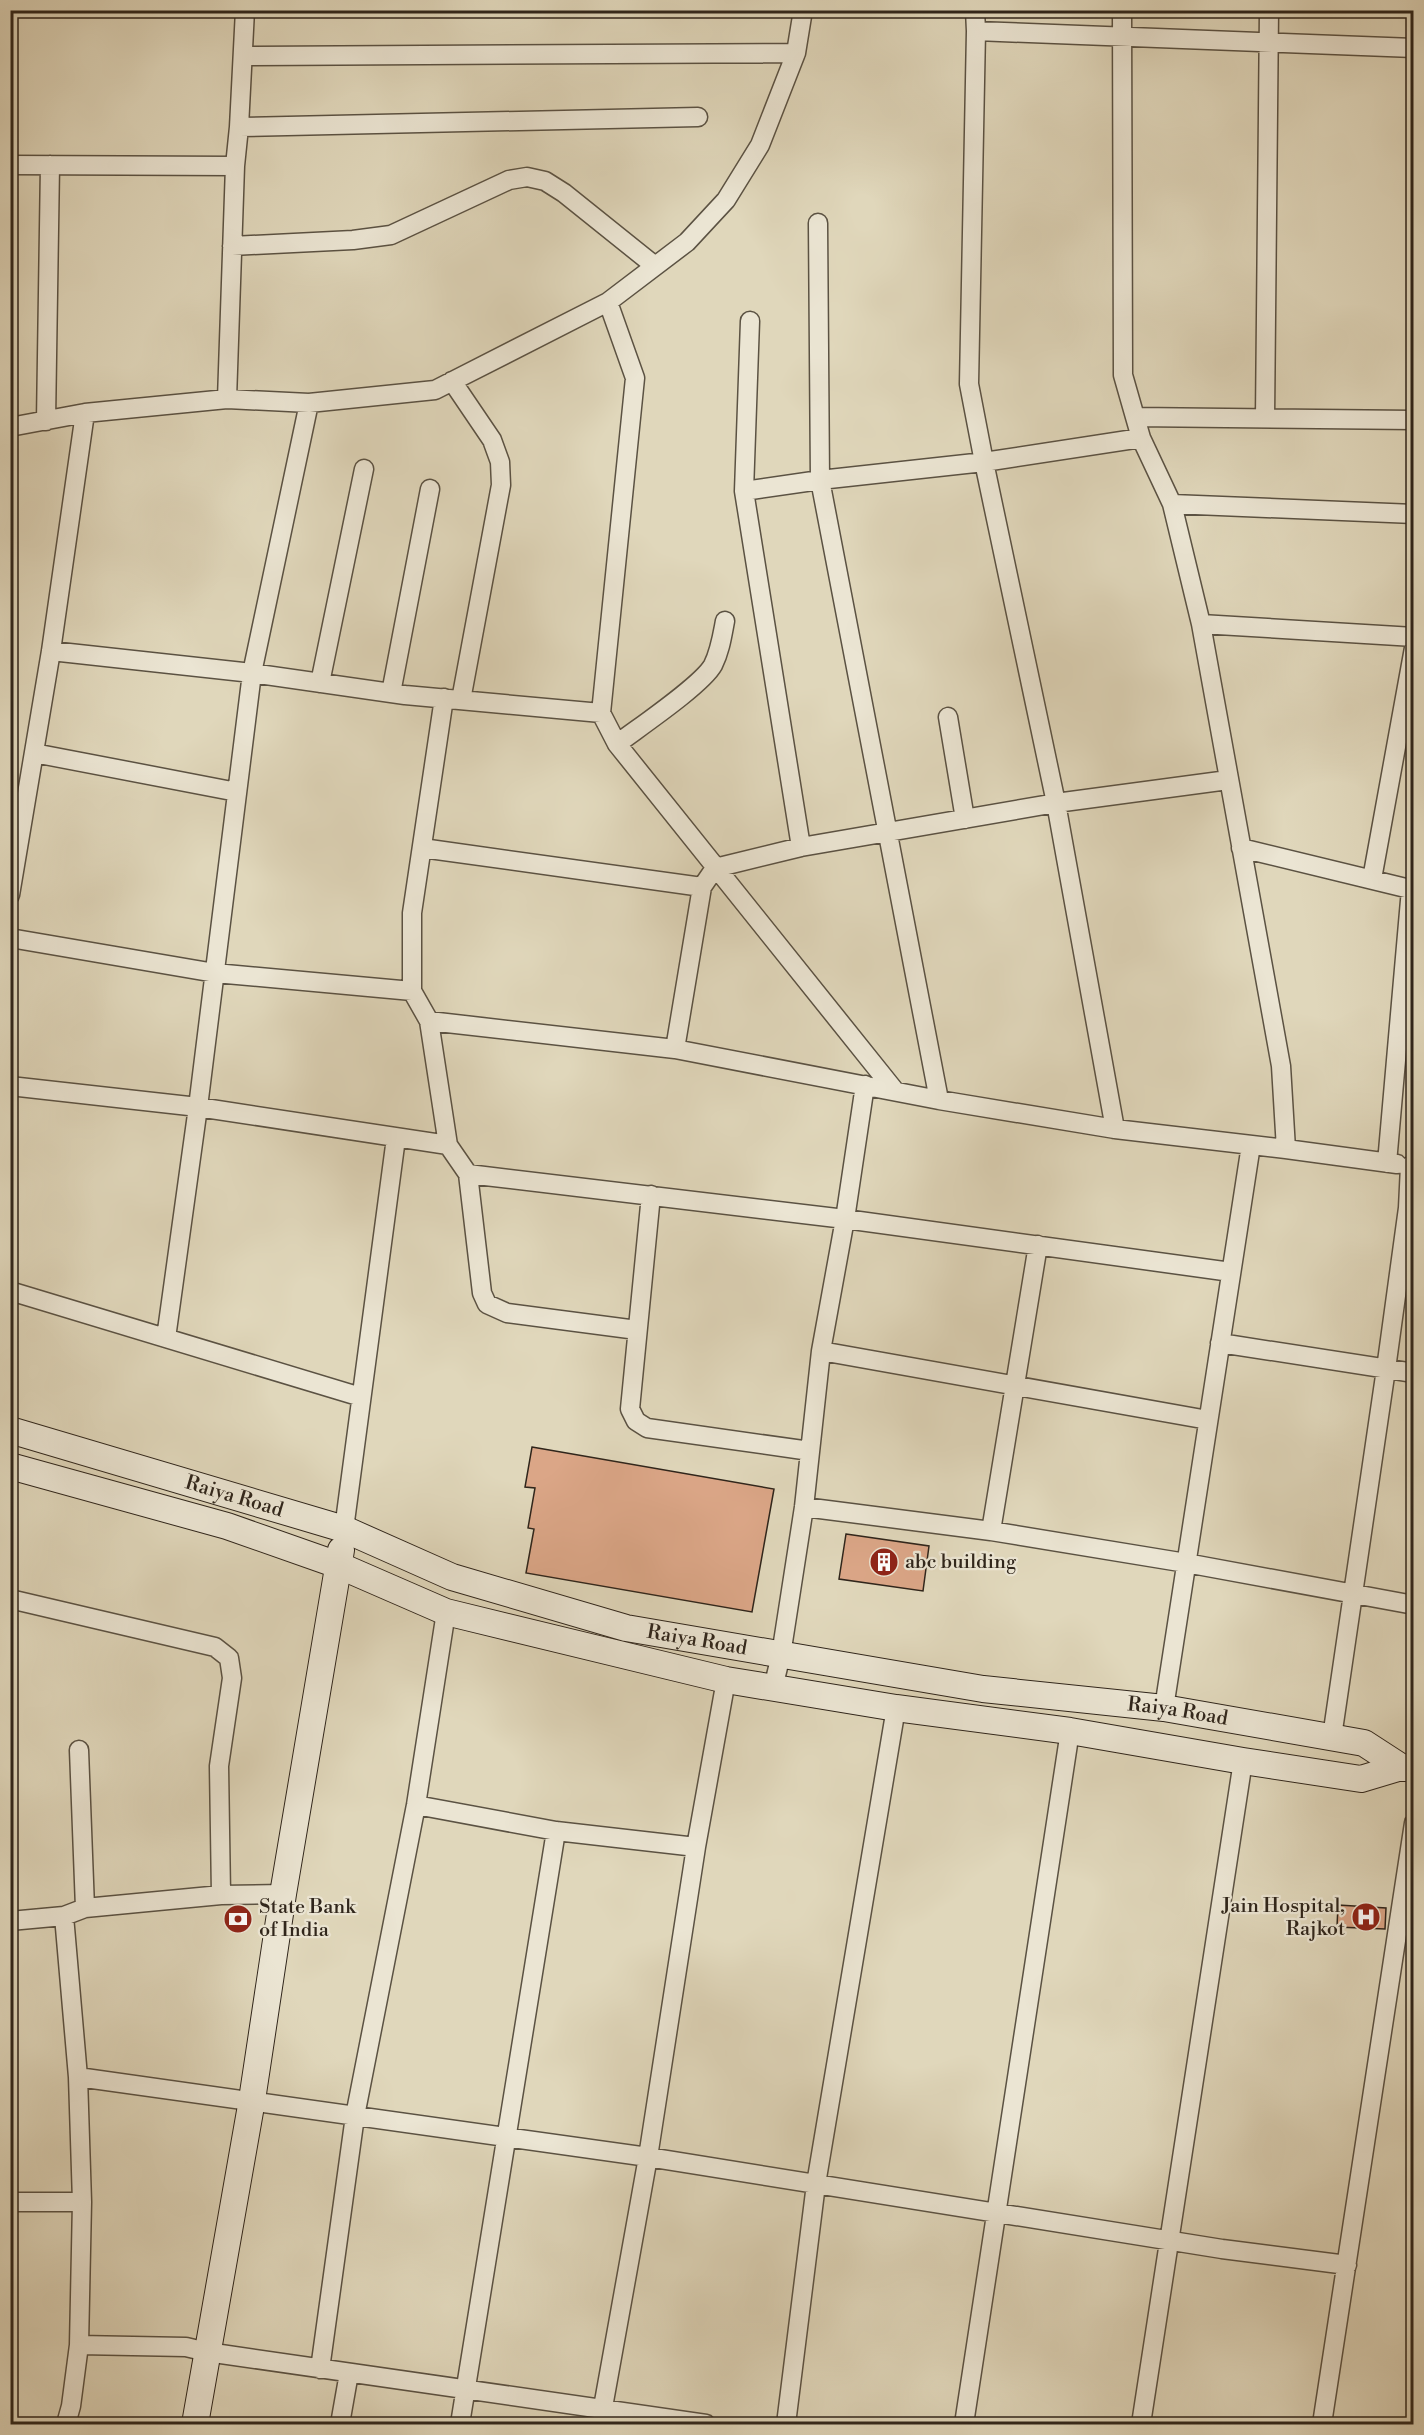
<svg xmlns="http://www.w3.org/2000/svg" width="1424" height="2435" viewBox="0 0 1424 2435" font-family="'Libre Bodoni',serif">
<rect width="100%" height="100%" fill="#e0d7bb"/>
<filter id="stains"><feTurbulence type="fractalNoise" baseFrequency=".00333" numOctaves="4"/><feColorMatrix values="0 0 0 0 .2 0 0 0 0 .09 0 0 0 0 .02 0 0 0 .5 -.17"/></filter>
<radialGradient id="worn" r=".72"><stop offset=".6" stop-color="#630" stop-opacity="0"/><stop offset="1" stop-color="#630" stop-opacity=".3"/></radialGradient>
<!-- building -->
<path fill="#dba687" stroke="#2f251b" stroke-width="1.5" d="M 532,1447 L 774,1489 L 752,1612 L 526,1573 L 534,1529 L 528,1528 L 535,1488 L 525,1487 Z
M 846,1534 L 929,1546 L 923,1591 L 839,1579 Z
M 1338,1905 L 1386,1908 L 1385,1929 L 1337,1927 Z"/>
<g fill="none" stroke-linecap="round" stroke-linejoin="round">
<!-- street casing -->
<g stroke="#5b5243" stroke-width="21">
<path id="street" d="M 975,10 L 976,31 L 1414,48
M 1122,10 L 1123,375 L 1141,438
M 243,56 L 796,53
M 239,127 L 698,117
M 10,165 L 235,166
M 232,246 L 353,240 L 391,235 L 509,180 L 527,177 L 545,181 L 564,193 L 655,266
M 608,302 L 635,378 L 601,713 L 617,744 L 895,1091
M 750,321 L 744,491 L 801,847
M 452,381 L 492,440 L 500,462 L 501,485 L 461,700
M 227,399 L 235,166 L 239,127 L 245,10
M 309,403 L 252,673 L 405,695 L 601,713
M 1135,417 L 1414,420
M 1265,418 L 1269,10
M 46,421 L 50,165
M 10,427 L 85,413 L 227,399 L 309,403 L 435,390 L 608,302 L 687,242 L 726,200 L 760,145 L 796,53 L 803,10
M 744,491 L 820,480 L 818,223
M 1414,514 L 1172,504 L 1201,624 L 1414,637
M 51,651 L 252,673 L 198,1107 L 166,1338
M 320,683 L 364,469
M 391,693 L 430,489
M 948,717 L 965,819
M 617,744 C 638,728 702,685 713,665 C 720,651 722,637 725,621
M 34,753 L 237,792
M 422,848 L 702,887
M 1241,848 L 1414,890
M 1372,879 L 1414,648
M 10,895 L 51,651 L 85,413
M 10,938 L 215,973 L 412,991 L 412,913 L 444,698
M 412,991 L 429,1021 L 448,1145 L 468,1174 L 482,1293 L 487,1304 L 507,1313 L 637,1330
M 429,1021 L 675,1049 L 939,1100 L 1115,1129 L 1286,1149 L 1281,1066 L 1201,624
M 675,1049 L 702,887 L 715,868 L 801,847 L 1056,803 L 1228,780
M 10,1086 L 198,1107 L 448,1145
M 939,1100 L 820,480 L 984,462 L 969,384 L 976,31
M 1115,1129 L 1056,803 L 984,462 L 1141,438 L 1172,504
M 1286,1149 L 1397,1164
M 1387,1163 L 1411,889
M 468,1174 L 845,1219 L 1231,1272
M 651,1195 L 630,1409 L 636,1421 L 647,1428 L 810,1451
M 10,1291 L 361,1397
M 1220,1343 L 1414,1373
M 821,1351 L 1208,1420
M 804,1507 L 991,1531 L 1186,1563 L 1414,1605
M 344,1529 L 396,1138
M 991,1531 L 1038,1245
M 10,1599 L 215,1647 L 229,1658 L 232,1678 L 219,1766 L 221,1895
M 773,1688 L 781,1655 L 804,1507 L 821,1351 L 845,1219 L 865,1085
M 1164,1708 L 1251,1145
M 1332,1737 L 1386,1369 L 1408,1208 L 1410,1166
M 79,1750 L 85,1908
M 416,1805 L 556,1831 L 696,1847
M 64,1916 L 78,2077 L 82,2202 L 79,2345 L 186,2347 L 207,2352 L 706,2424
M 10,1921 L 64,1916 L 85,1908 L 221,1895 L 283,1894
M 78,2077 L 648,2157 L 1222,2249 L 1347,2265
M 10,2202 L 82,2202
M 320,2369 L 355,2116 L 416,1805 L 446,1612
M 66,2424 L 71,2406 L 79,2345
M 340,2424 L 349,2373
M 460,2424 L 556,1831
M 600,2424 L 648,2157 L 696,1847 L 726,1680
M 786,2424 L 816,2184 L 896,1708
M 964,2424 L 1070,1731
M 1141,2424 L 1243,1761
M 1322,2424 L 1414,1823"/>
</g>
<!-- secondary casing -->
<g stroke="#2f251b" stroke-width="28">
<g id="secondary">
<path id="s1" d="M 10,1430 L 344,1529 L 452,1577 L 626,1628 L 983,1689 L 1164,1708 L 1364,1743 L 1401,1767"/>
<path d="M 10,1466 L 227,1526 L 338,1565 L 446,1612 L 726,1680 L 896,1708 L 1070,1731 L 1243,1761 L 1361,1779 L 1401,1767 L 1414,1769"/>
<path d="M 195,2424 L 252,2100 L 283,1894 L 341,1550"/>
</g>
</g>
<!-- street -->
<use href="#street" stroke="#ebe5d3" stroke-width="18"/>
<!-- secondary -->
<use href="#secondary" stroke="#ebe5d3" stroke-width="26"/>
</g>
<!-- icons -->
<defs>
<g id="building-disc" transform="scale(1.5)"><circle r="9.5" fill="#8f2418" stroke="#ebe5d3"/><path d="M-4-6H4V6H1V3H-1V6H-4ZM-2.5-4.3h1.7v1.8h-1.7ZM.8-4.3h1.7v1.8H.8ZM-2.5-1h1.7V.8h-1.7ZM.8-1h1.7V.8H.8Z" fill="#fff"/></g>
<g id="hospital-disc" transform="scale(1.5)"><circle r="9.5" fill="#8f2418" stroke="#ebe5d3"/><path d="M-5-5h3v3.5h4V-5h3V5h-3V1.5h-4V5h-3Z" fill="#fff"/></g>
<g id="bank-disc" transform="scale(1.5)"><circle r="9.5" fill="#8f2418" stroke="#ebe5d3"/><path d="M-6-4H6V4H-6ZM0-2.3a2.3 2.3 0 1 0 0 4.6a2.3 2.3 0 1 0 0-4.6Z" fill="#fff"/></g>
</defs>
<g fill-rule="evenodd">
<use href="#building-disc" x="884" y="1562"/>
<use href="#hospital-disc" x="1366" y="1917"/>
<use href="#bank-disc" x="238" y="1919"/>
</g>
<g text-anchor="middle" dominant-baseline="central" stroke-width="4.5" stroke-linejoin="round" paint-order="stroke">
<!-- street labels -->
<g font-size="20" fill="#2f251b" stroke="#ebe5d3">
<text stroke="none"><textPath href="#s1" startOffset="234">Raiya Road</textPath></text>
<text stroke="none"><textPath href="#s1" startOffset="720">Raiya Road</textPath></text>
<text stroke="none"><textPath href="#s1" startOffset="1206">Raiya Road</textPath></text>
</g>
<!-- poi labels -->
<g font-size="20" fill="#2f251b" stroke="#ebe5d3" text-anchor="start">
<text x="905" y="1562">abc building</text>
<text x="1345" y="1906" text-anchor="end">Jain Hospital,<tspan x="1345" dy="23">Rajkot</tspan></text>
<text x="259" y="1907">State Bank<tspan x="259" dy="23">of India</tspan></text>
</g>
</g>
<!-- margin -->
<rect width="1424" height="2435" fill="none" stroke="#e0d7bb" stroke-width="36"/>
<rect x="12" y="12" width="1400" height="2411" fill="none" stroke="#2f251b" stroke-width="3"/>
<rect x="18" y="18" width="1388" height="2399" fill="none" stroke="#2f251b" stroke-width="1.5"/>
<rect width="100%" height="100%" filter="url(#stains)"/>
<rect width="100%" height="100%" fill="url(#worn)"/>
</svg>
